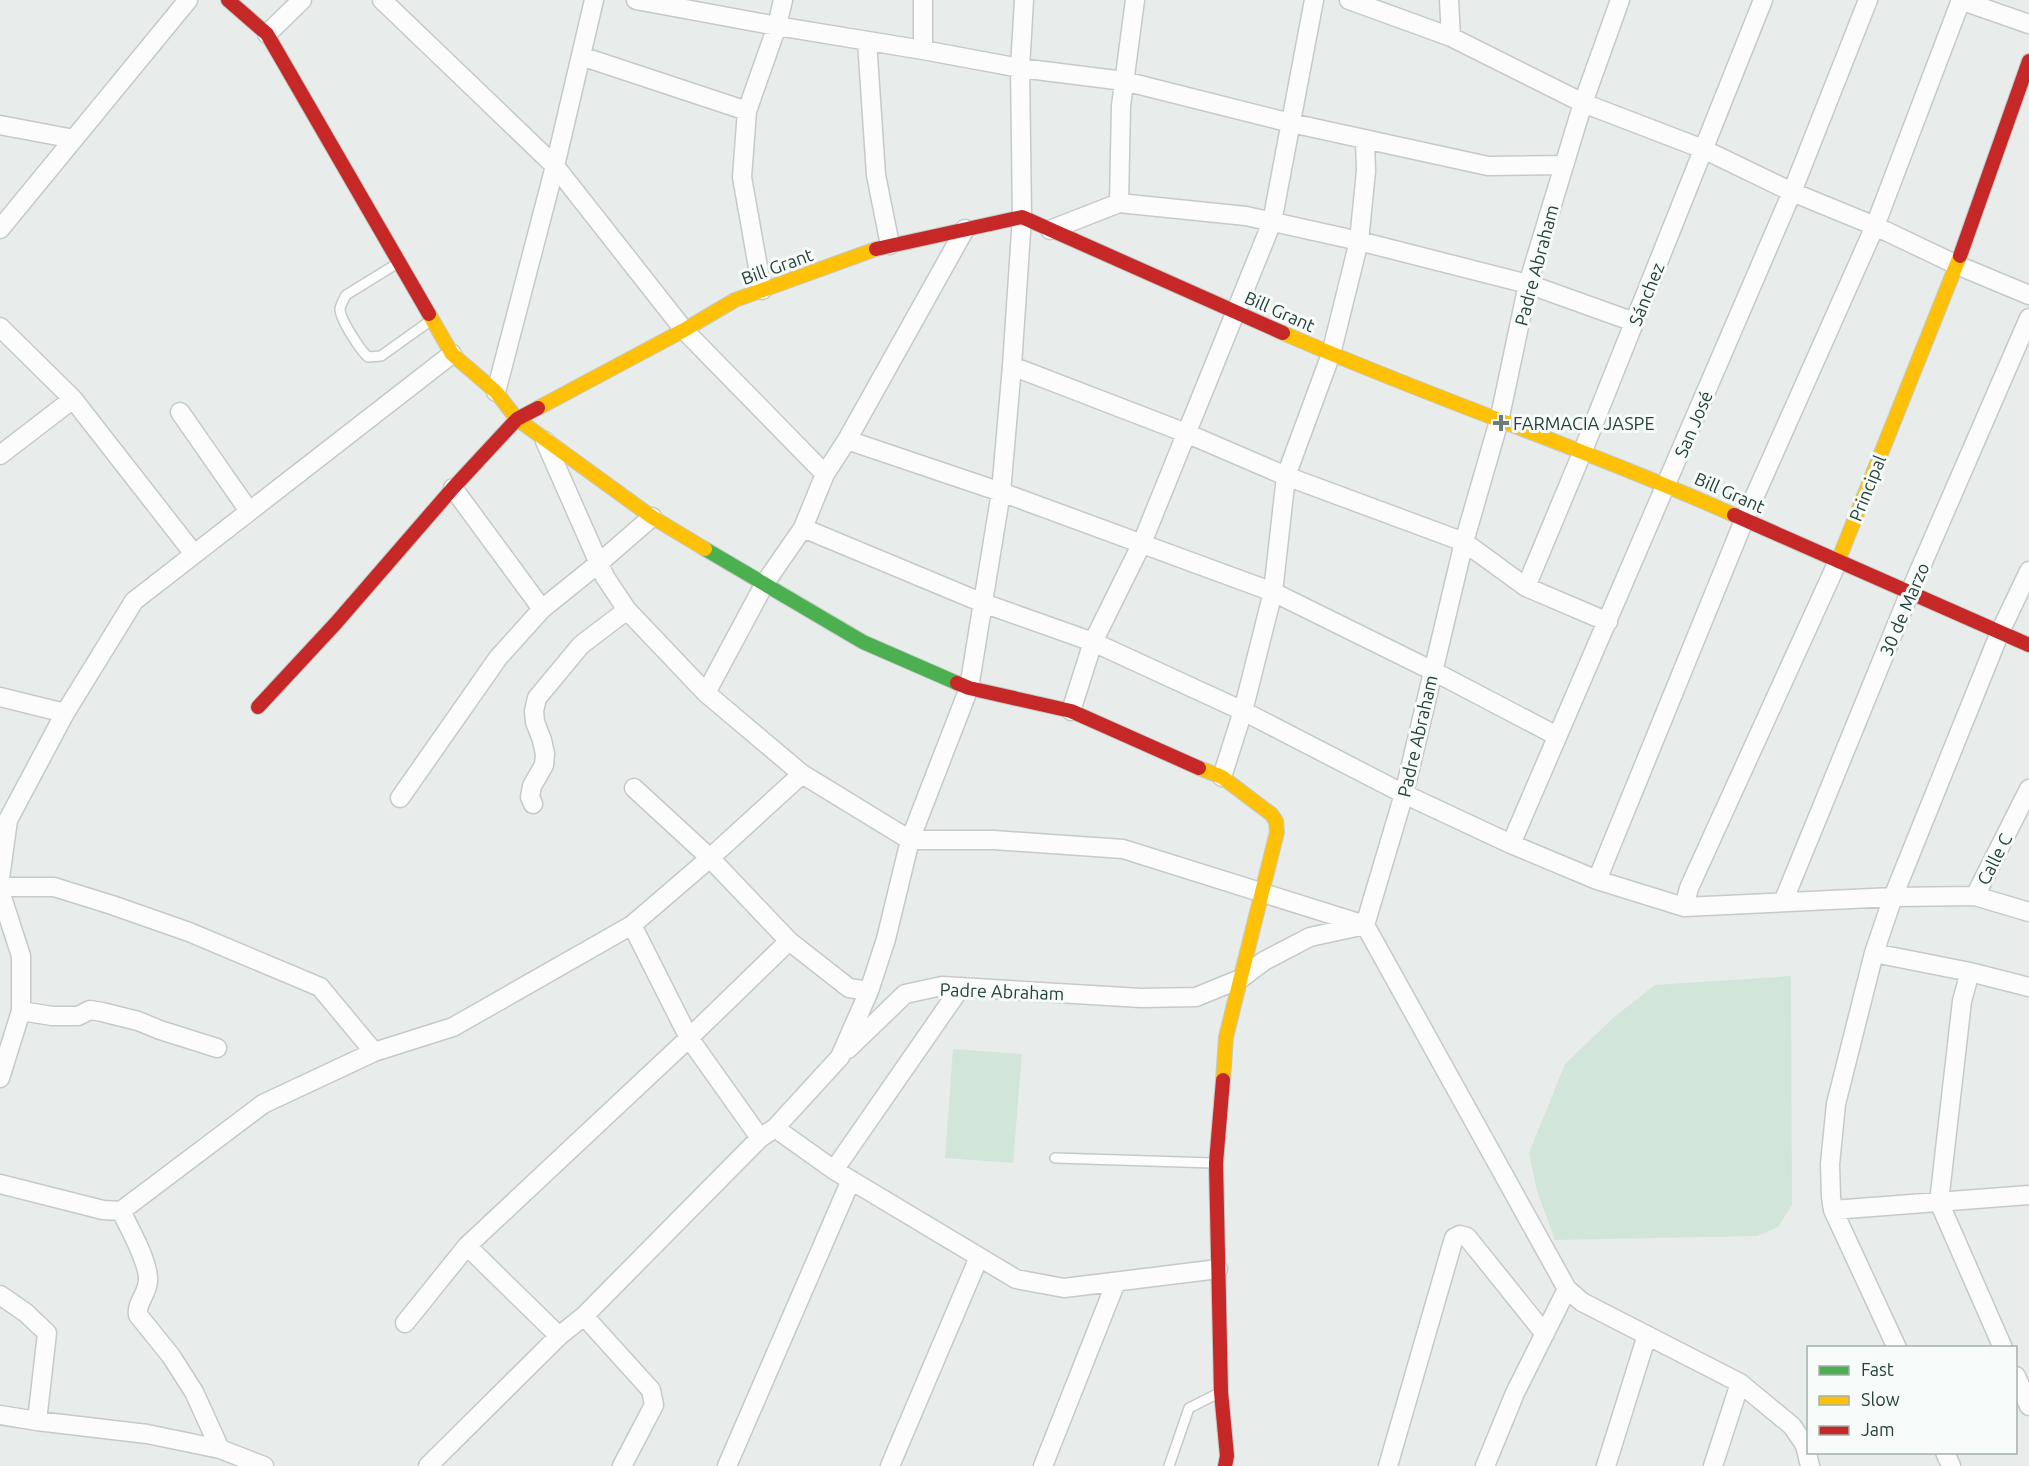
<svg xmlns="http://www.w3.org/2000/svg" width="2029" height="1466" viewBox="0 0 2029 1466" font-family="Ubuntu,sans-serif">
<rect width="100%" height="100%" fill="#e8edeb"/>
<!-- green -->
<path fill="#d1e6d8" d="M 1791,976 L 1792,1205 L 1778,1227 L 1757,1236 L 1555,1240 L 1537,1191 L 1529,1153 L 1565,1064 L 1613,1018 L 1655,985 Z
M 953,1049 L 1022,1054 L 1013,1163 L 945,1158 Z"/>
<g fill="none" stroke-linecap="round" stroke-linejoin="round">
<!-- lane casing -->
<g stroke="#c5cac8" stroke-width="12">
<path id="lane" d="M 398,263 L 346,295 C 344,299 341,304 340,309 C 340,319 360,350 368,357 L 381,356 L 430,321
M 1055,1158 L 1213,1163
M 1169,1466 L 1189,1408 L 1217,1394"/>
</g>
<!-- street casing -->
<g stroke="#c5cac8" stroke-width="21">
<path id="street" d="M 382,0 L 555,166 L 684,330 L 825,474
M 636,0 L 777,26 L 923,50 L 1020,68 L 1124,81 L 1291,123 L 1488,166 L 1564,165
M 1349,0 L 1451,37 L 1583,103 L 1703,149 L 1792,192 L 1875,226 L 1957,265 L 2029,295
M 1449,0 L 1451,37
M 1960,0 L 2029,24
M 267,34 L 302,0
M 867,41 L 876,175 L 890,245
M 923,50 L 923,0
M 581,56 L 747,111
M 0,125 L 74,139
M 1119,203 L 1121,106 L 1135,0
M 0,229 L 188,0
M 1050,230 L 1119,203 L 1246,216 L 1359,241 L 1528,284 L 1634,322
M 762,290 L 742,177 L 747,111 L 777,26 L 783,0
M 0,327 L 73,399 L 194,554
M 1012,366 L 1186,433 L 1286,476 L 1464,542 L 1526,587 L 1608,622
M 496,392 L 555,166 L 594,0
M 180,412 L 249,511
M 847,440 L 1001,492 L 1273,592 L 1433,671 L 1557,736
M 545,441 L 605,577 L 627,610 L 706,693 L 802,774 L 910,840 L 994,840 L 1123,849 L 1365,925 L 1567,1289 L 1582,1302 L 1740,1383 L 1792,1426 L 1805,1445 L 1810,1466
M 0,455 L 73,399
M 453,488 L 542,609
M 803,528 L 983,603 L 1093,642 L 1243,711 L 1404,794 L 1511,844 L 1597,880 L 1684,907 L 1893,897 L 1975,896 L 2029,912
M 1526,587 L 1582,453 L 1763,0
M 706,693 L 765,583 L 803,528 L 825,474 L 847,440 L 965,229
M 0,697 L 65,713
M 1071,711 L 1093,642 L 1142,543 L 1272,222 L 1314,0
M 1222,777 L 1243,711 L 1273,592 L 1286,476 L 1331,354 L 1359,241 L 1366,171 L 1365,139
M 634,788 L 710,858 L 789,941 L 849,988 L 869,991
M 400,798 L 498,658 L 542,609 L 599,563 L 652,517
M 533,804 L 530,797 L 532,786 L 544,765 L 545,754 L 542,740 L 535,722 L 534,711 L 537,698 L 581,645 L 627,610
M 1511,844 L 1792,192 L 1868,0
M 0,878 L 8,820 L 65,713 L 134,601 L 452,354
M 1597,880 L 1745,518 L 1875,226 L 1961,0
M 0,887 L 54,887 L 112,905 L 189,932 L 320,987 L 374,1052
M 0,891 L 21,956 L 21,1011 L 0,1078
M 1975,896 L 2029,789
M 1783,902 L 1910,592 L 2029,318
M 1684,907 L 1689,888 L 1838,561
M 632,925 L 689,1038 L 760,1138
M 1874,953 L 1970,972 L 2029,987
M 1970,972 L 1962,1001 L 1939,1202 L 2003,1348
M 21,1011 L 52,1016 L 78,1016 L 90,1010 L 102,1012 L 138,1021 L 160,1030 L 217,1048
M 848,1049 L 905,994 L 942,986 L 1141,998 L 1196,997 L 1240,979 L 1264,961 L 1310,937 L 1365,925 L 1404,794 L 1464,542 L 1499,421 L 1528,284 L 1583,103 L 1620,0
M 775,1128 L 834,1170 L 1016,1279 L 1064,1288 L 1218,1269
M 834,1170 L 961,987
M 0,1184 L 103,1210 L 121,1211 L 263,1104 L 374,1052 L 453,1027 L 632,925 L 710,858 L 802,774
M 1833,1210 L 2029,1195
M 121,1211 C 129,1227 149,1263 148,1280 C 148,1294 136,1302 138,1315 L 171,1356 L 194,1392 L 220,1449
M 467,1246 L 559,1336
M 0,1295 L 26,1313 L 47,1333 L 37,1421
M 584,1316 L 651,1390 L 654,1405 L 622,1466
M 405,1323 L 467,1246 L 689,1038 L 789,941
M 1897,1348 L 1833,1210 L 1831,1197 L 1830,1164 L 1836,1104 L 1874,953 L 1893,897 L 2000,632 L 2029,571
M 2016,1376 L 2029,1406
M 0,1415 L 37,1421 L 147,1434 L 220,1449 L 264,1466
M 1945,1452 L 1951,1466
M 428,1466 L 559,1336 L 584,1316 L 760,1138 L 775,1128 L 840,1057 L 869,991 L 886,939 L 910,840 L 969,688 L 1001,492 L 1012,366 L 1022,217 L 1020,68 L 1024,0
M 727,1466 L 851,1180
M 890,1466 L 979,1257
M 1043,1466 L 1116,1282
M 1388,1466 L 1454,1238 L 1460,1235 L 1467,1237 L 1545,1334
M 1485,1466 L 1515,1393 L 1567,1289
M 1606,1466 L 1647,1335
M 1713,1466 L 1740,1383"/>
</g>
<!-- fast casing -->
<g stroke="#c3cbc8" stroke-width="16">
<path id="fast" d="M 705,549 L 863,642 L 957,683"/>
</g>
<!-- slow casing -->
<g stroke="#c3cbc8" stroke-width="16">
<path id="slow" d="M 429,314 L 452,354 L 496,392 L 517,419 L 652,517 L 705,549
M 1283,333 C 1431,398 1586,449 1734,515
M 538,408 L 684,330 L 735,300 L 876,249
M 1838,561 L 1960,256
M 1199,768 L 1222,777 L 1271,814 L 1276,821 L 1277,832 L 1226,1037 L 1223,1080"/>
</g>
<!-- jam casing -->
<g stroke="#c3cbc8" stroke-width="16">
<path id="jam" d="M 228,0 L 267,34 L 429,314
M 876,249 L 1022,217 L 1283,333
M 1960,256 L 2029,61
M 1734,515 L 2029,645
M 957,683 L 969,688 L 1071,711 L 1199,768
M 258,707 L 336,623 L 453,488 L 517,419 L 538,408
M 1223,1080 L 1216,1163 L 1221,1392 L 1227,1456 L 1225,1466"/>
</g>
<!-- lane -->
<use href="#lane" stroke="#fcfcfc" stroke-width="9"/>
<!-- street -->
<use href="#street" stroke="#fcfcfc" stroke-width="18"/>
<!-- fast -->
<use href="#fast" stroke="#4caf50" stroke-width="14"/>
<!-- slow -->
<use href="#slow" stroke="#ffc107" stroke-width="14"/>
<!-- jam -->
<use href="#jam" stroke="#c62828" stroke-width="14"/>
</g>
<!-- markers -->
<path fill="#697e78" stroke="#f7fbf9" stroke-width="2" d="M1498 414h6v6h6v6h-6v6h-6v-6h-6v-6h6z"/>
<g text-anchor="middle" dominant-baseline="central" stroke-width="6" stroke-linejoin="round" paint-order="stroke">
<!-- street labels -->
<g font-size="18" fill="#24423a" stroke="#f7fbf9">
<text transform="translate(1536 265) rotate(-75)">Padre Abraham</text>
<text transform="translate(777 266) rotate(-20)">Bill Grant</text>
<text transform="translate(1646 294) rotate(-68)">Sánchez</text>
<text transform="translate(1280 311) rotate(24)">Bill Grant</text>
<text transform="translate(1693 424) rotate(-67)">San José</text>
<text transform="translate(1867 488) rotate(-68)">Principal</text>
<text transform="translate(1730 492) rotate(24)">Bill Grant</text>
<text transform="translate(1904 609) rotate(-67)">30 de Marzo</text>
<text transform="translate(1417 736) rotate(-77)">Padre Abraham</text>
<text transform="translate(1994 859) rotate(-63)">Calle C</text>
<text transform="translate(1002 991) rotate(2)">Padre Abraham</text>
</g>
<!-- poi labels -->
<g font-size="18" fill="#24423a" stroke="#f7fbf9" text-anchor="start">
<text x="1513" y="423">FARMACIA JASPE</text>
</g>
</g>
<!-- legend -->
<rect x="1807" y="1346" width="210" height="108" fill="#f7fbf9" stroke="#a3b1ad" stroke-width="1.5"/>
<rect x="1819" y="1366" width="30" height="9" fill="#4caf50" stroke="#a3b1ad" stroke-width="1.5"/>
<text x="1861" y="1376" font-size="18" fill="#24423a">Fast</text>
<rect x="1819" y="1396" width="30" height="9" fill="#ffc107" stroke="#a3b1ad" stroke-width="1.5"/>
<text x="1861" y="1406" font-size="18" fill="#24423a">Slow</text>
<rect x="1819" y="1426" width="30" height="9" fill="#c62828" stroke="#a3b1ad" stroke-width="1.5"/>
<text x="1861" y="1436" font-size="18" fill="#24423a">Jam</text>
</svg>
